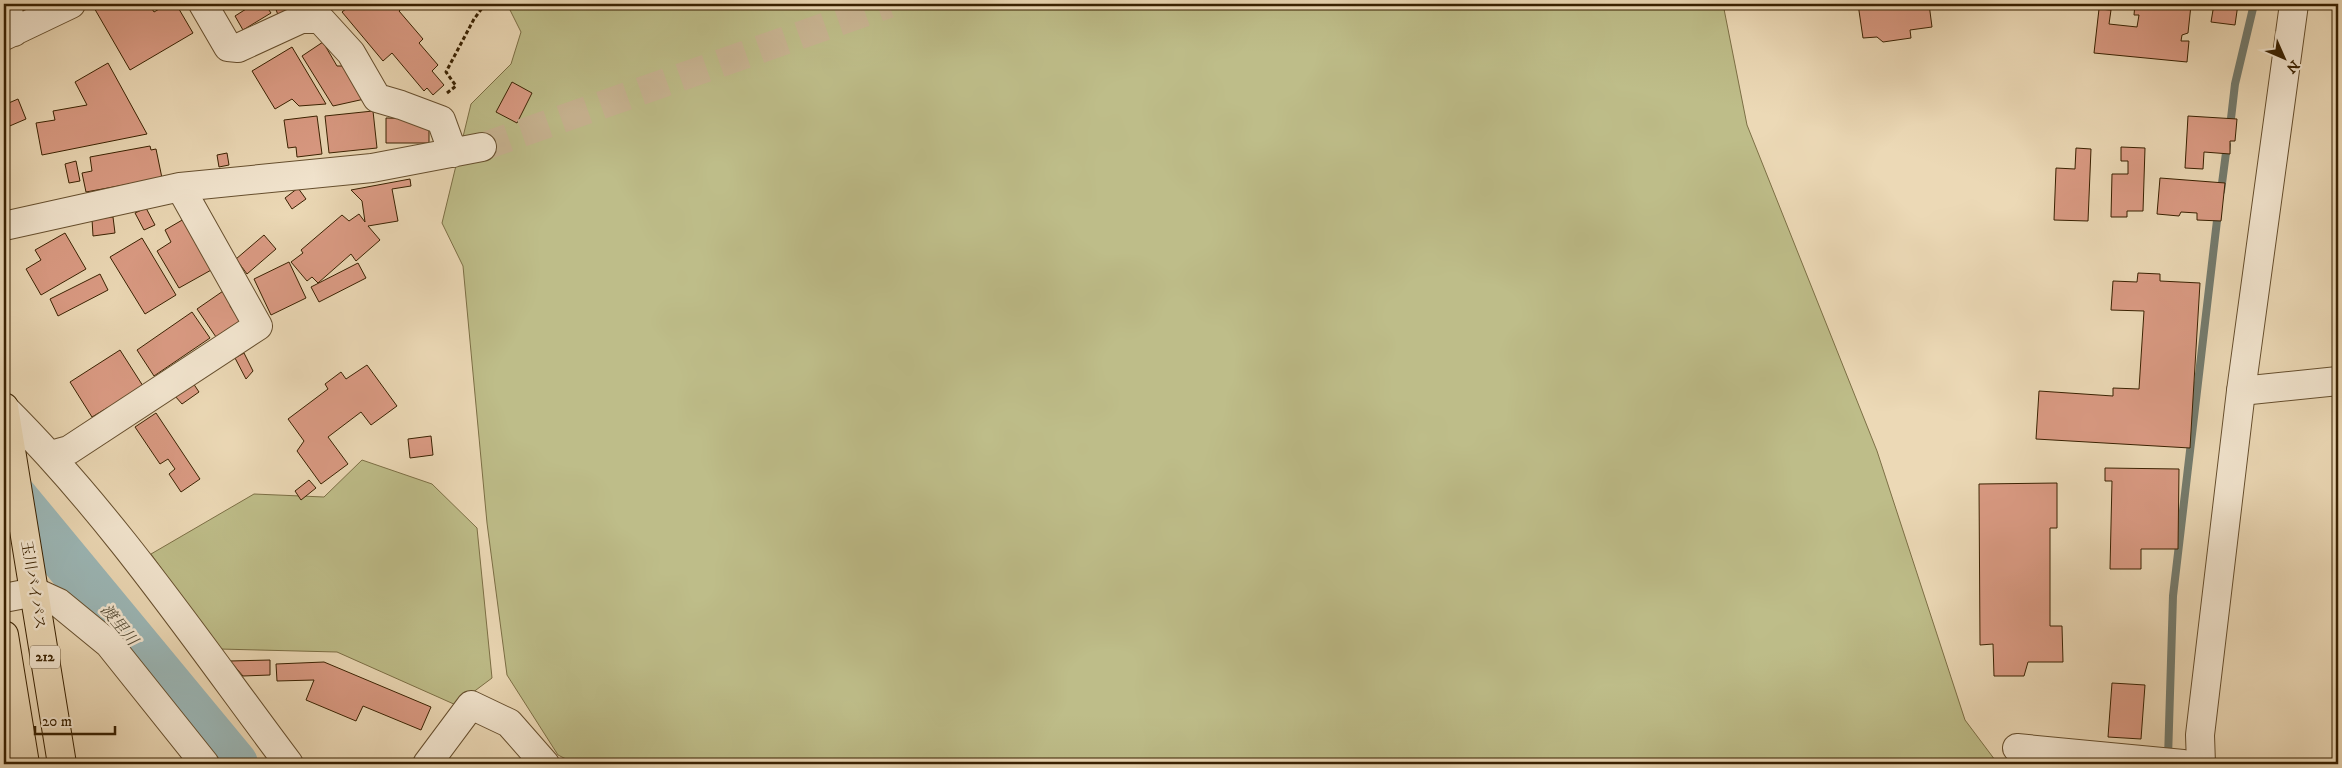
<svg xmlns="http://www.w3.org/2000/svg" width="2342" height="768" viewBox="0 0 2342 768" font-family="'IM FELL DW Pica','Noto Serif JP',serif">
<rect width="100%" height="100%" fill="#ecd9b6"/>
<filter id="stains"><feTurbulence type="fractalNoise" baseFrequency=".004" numOctaves="4"/><feColorMatrix values="0 0 0 0 .2 0 0 0 0 .09 0 0 0 0 .02 0 0 0 .5 -.17"/></filter>
<radialGradient id="worn" r=".72"><stop offset=".6" stop-color="#630" stop-opacity="0"/><stop offset="1" stop-color="#630" stop-opacity=".3"/></radialGradient>
<!-- green -->
<path fill="#bebd89" stroke="#7c6f45" d="M 507,4 L 1723,4 L 1747,125 L 1877,451 L 1965,720 L 1998,764 L 576,764 L 558,755 L 507,675 L 487,523 L 463,266 L 442,223 L 471,104 L 511,64 L 521,32 Z
M 362,460 L 432,484 L 477,528 L 492,678 L 456,705 L 337,652 L 219,649 L 151,554 L 254,494 L 324,497 Z"/>
<g fill="none" stroke-linecap="round" stroke-linejoin="round">
<!-- stream -->
<path stroke="#747c6f" stroke-width="8" d="M 2230,127 L 2235,84 L 2254,4
M 2221,191 L 2227,145
M 2168,758 L 2173,596 L 2218,212"/>
<!-- river -->
<path stroke="#9cb8b8" stroke-width="48" d="M 4,486 L 234,764"/>
</g>
<!-- building -->
<path fill="#db9b84" stroke="#392101" d="M 18,4 L 35,4 L 36,9 L 21,16 Z
M 96,4 L 149,4 L 154,12 L 161,8 L 158,4 L 176,4 L 193,33 L 130,70 L 93,6 Z
M 254,4 L 265,4 L 271,13 L 243,30 L 235,16 Z
M 274,4 L 300,4 L 298,8 L 278,15 Z
M 352,4 L 407,4 L 399,11 L 423,39 L 419,43 L 438,65 L 432,71 L 444,85 L 433,95 L 427,88 L 424,91 L 392,53 L 383,61 L 342,12 Z
M 1858,4 L 1895,4 L 1895,7 L 1906,6 L 1905,4 L 1929,4 L 1932,27 L 1910,30 L 1911,38 L 1883,42 L 1877,37 L 1863,38 Z
M 2135,4 L 2203,4 L 2203,6 L 2191,5 L 2188,33 L 2182,35 L 2181,41 L 2189,41 L 2187,62 L 2094,53 L 2099,9 L 2111,10 L 2109,24 L 2137,27 L 2139,15 L 2134,15 Z
M 2214,4 L 2238,4 L 2235,25 L 2211,22 Z
M 323,42 L 337,66 L 343,66 L 369,98 L 333,106 L 302,56 Z
M 292,47 L 326,104 L 299,106 L 292,99 L 275,109 L 252,71 Z
M 108,63 L 147,134 L 42,155 L 36,123 L 55,120 L 53,111 L 87,105 L 75,82 Z
M 512,82 L 532,93 L 517,123 L 496,112 Z
M 18,99 L 26,119 L 5,128 L 4,105 Z
M 373,111 L 377,148 L 329,153 L 325,116 Z
M 317,116 L 322,154 L 297,157 L 296,147 L 288,148 L 284,120 Z
M 2188,116 L 2237,119 L 2235,141 L 2230,141 L 2230,154 L 2204,152 L 2203,169 L 2185,168 Z
M 386,118 L 429,119 L 429,143 L 386,143 Z
M 150,146 L 151,150 L 156,149 L 162,178 L 86,192 L 82,173 L 92,171 L 90,157 Z
M 2121,147 L 2145,148 L 2143,211 L 2127,211 L 2127,217 L 2111,217 L 2112,174 L 2128,174 L 2128,161 L 2121,161 Z
M 2076,148 L 2091,149 L 2088,221 L 2054,220 L 2056,168 L 2075,169 Z
M 227,153 L 229,165 L 219,167 L 217,155 Z
M 76,161 L 80,181 L 69,183 L 65,164 Z
M 2160,178 L 2225,183 L 2221,221 L 2197,220 L 2197,213 L 2181,212 L 2179,216 L 2157,214 Z
M 410,179 L 411,186 L 392,189 L 398,221 L 368,226 L 380,240 L 356,261 L 351,254 L 318,283 L 312,277 L 307,281 L 291,262 L 303,253 L 301,250 L 342,215 L 349,221 L 359,214 L 365,222 L 362,201 L 351,190 Z
M 298,188 L 306,199 L 292,209 L 285,198 Z
M 146,208 L 155,225 L 144,230 L 135,213 Z
M 113,217 L 115,233 L 93,236 L 92,219 Z
M 184,219 L 213,269 L 179,288 L 157,251 L 171,242 L 165,230 Z
M 65,233 L 86,269 L 41,295 L 26,269 L 41,260 L 35,250 Z
M 264,235 L 276,249 L 247,274 L 236,259 Z
M 142,238 L 176,295 L 145,314 L 110,257 Z
M 289,262 L 306,298 L 271,315 L 254,279 Z
M 358,263 L 366,278 L 319,302 L 311,287 Z
M 2138,273 L 2160,274 L 2160,281 L 2200,283 L 2190,448 L 2036,439 L 2039,391 L 2113,396 L 2113,388 L 2139,389 L 2144,311 L 2111,310 L 2113,281 L 2137,282 Z
M 100,274 L 108,290 L 58,316 L 50,299 Z
M 226,289 L 233,300 L 230,306 L 240,321 L 216,337 L 197,309 Z
M 192,312 L 210,338 L 154,376 L 137,350 Z
M 120,350 L 143,386 L 109,412 L 107,408 L 92,417 L 70,382 Z
M 244,353 L 253,371 L 246,379 L 235,358 Z
M 367,365 L 397,406 L 371,425 L 361,412 L 328,437 L 348,464 L 321,484 L 297,451 L 304,441 L 288,419 L 328,389 L 325,384 L 341,372 L 346,379 Z
M 193,383 L 199,392 L 182,404 L 175,396 Z
M 156,413 L 200,479 L 181,492 L 169,474 L 175,469 L 168,459 L 160,464 L 135,427 Z
M 431,436 L 433,455 L 410,458 L 408,439 Z
M 2105,468 L 2179,469 L 2178,549 L 2141,549 L 2141,569 L 2110,569 L 2112,481 L 2105,481 Z
M 309,480 L 316,488 L 301,500 L 295,491 Z
M 2057,483 L 2057,528 L 2050,528 L 2050,626 L 2062,626 L 2063,662 L 2028,662 L 2024,676 L 1994,676 L 1993,644 L 1980,645 L 1979,484 Z
M 270,660 L 270,675 L 243,676 L 230,661 Z
M 324,662 L 431,707 L 421,730 L 363,706 L 356,721 L 306,700 L 314,680 L 277,681 L 276,664 Z
M 2112,683 L 2145,685 L 2141,739 L 2108,737 Z"/>
<g fill="none" stroke-linecap="round" stroke-linejoin="round">
<!-- minor-tunnel -->
<path stroke="#c8b492" stroke-width="28" stroke-dasharray="28 14" stroke-linecap="butt" d="M 482,147 L 889,4"/>
<!-- minor casing -->
<g stroke="#664f2e" stroke-width="30">
<path id="minor" d="M 6,4 L 14,32
M 203,4 L 228,47 L 238,48 L 301,19 L 320,19 L 351,53 L 377,98 L 401,105 L 441,120 L 453,153
M 4,36 L 71,4
M 4,226 L 180,187 L 372,168 L 482,147
M 2241,391 L 2338,381
M 4,408 C 112,515 198,643 289,764
M 51,455 L 69,450 L 258,326 L 180,187
M 4,598 L 35,592 L 59,603 L 109,644 L 205,764
M 2017,748 L 2183,764
M 427,764 L 471,705 L 509,723 L 545,764"/>
</g>
<!-- tertiary casing -->
<g stroke="#664f2e" stroke-width="30">
<path id="tertiary" d="M 2201,764 L 2200,735 L 2241,391 L 2294,4"/>
</g>
<!-- trunk casing -->
<g stroke="#392101" stroke-width="30">
<path id="trunk" d="M 4,407 L 62,764
M 4,635 L 25,764"/>
</g>
<!-- path -->
<path stroke="#392101" stroke-width="3" stroke-dasharray="4 2.5" stroke-linecap="butt" d="M 447,93 L 456,86 L 446,72 L 474,19 L 485,4"/>
<!-- minor -->
<use href="#minor" stroke="#f3e6d0" stroke-width="28"/>
<!-- tertiary -->
<use href="#tertiary" stroke="#f3e6d0" stroke-width="28"/>
<!-- trunk -->
<use href="#trunk" stroke="#ecd9b6" stroke-width="28"/>
</g>
<g text-anchor="middle" dominant-baseline="central" stroke-width="5" stroke-linejoin="round" paint-order="stroke">
<!-- shield labels -->
<rect fill="#f3e6d0" stroke="#715c3f" stroke-width="1" x="30" y="645.5" width="30" height="23" rx="4"/>
<g font-size="14" font-weight="bold" fill="#392101">
<text x="45" y="657">212</text>
</g>
<!-- street labels -->
<g font-size="15" fill="#392101" stroke="#f3e6d0">
<text transform="translate(33 585) rotate(81)">玉川バイパス</text>
</g>
<!-- water labels -->
<g font-size="16" font-style="italic" fill="#574e38" stroke="#f3e6d0">
<text transform="translate(119 625) rotate(50)">渡里川</text>
</g>
</g>
<!-- margin -->
<rect width="2342" height="768" fill="none" stroke="#ecd9b6" stroke-width="20"/>
<rect x="5" y="5" width="2332" height="758" fill="none" stroke="#392101" stroke-width="2.5"/>
<rect x="10" y="10" width="2322" height="748" fill="none" stroke="#392101"/>
<!-- north arrow -->
<g transform="translate(2284 58) rotate(135)" stroke="#f3e6d0" stroke-width="4" paint-order="stroke">
<path d="M0-4L9 19L0 12L-9 19Z" fill="#392101"/>
<text y="-8" font-size="14" font-weight="bold" text-anchor="middle" fill="#392101">N</text>
</g>
<!-- scale -->
<path d="M35 726v8h80v-8" fill="none" stroke="#392101" stroke-width="2.5"/>
<text x="42" y="726" font-size="15" fill="#392101" stroke="#f3e6d0" stroke-width="4" paint-order="stroke">20 m</text>
<rect width="100%" height="100%" filter="url(#stains)"/>
<rect width="100%" height="100%" fill="url(#worn)"/>
</svg>
